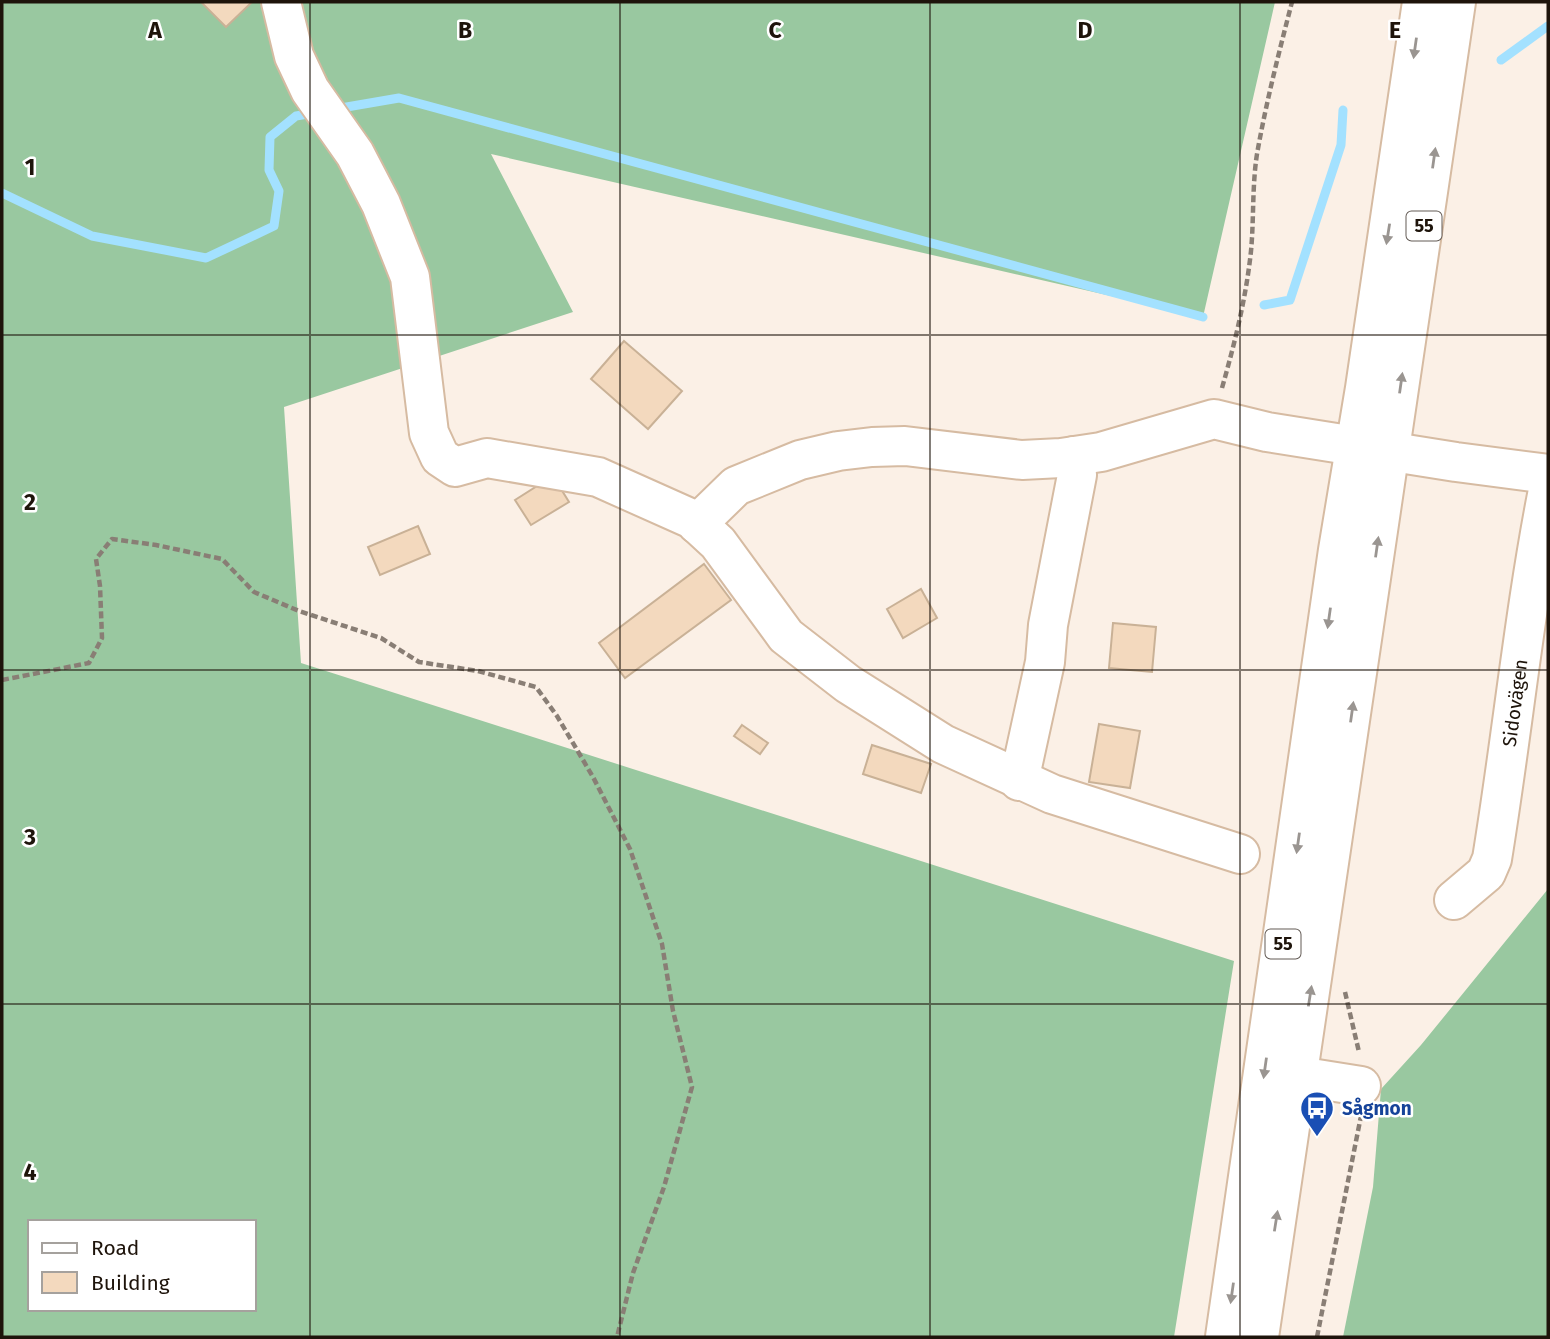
<svg xmlns="http://www.w3.org/2000/svg" width="1550" height="1339" viewBox="0 0 1550 1339" font-family="'Fira Sans',sans-serif">
<rect width="100%" height="100%" fill="#fbf0e6"/>
<!-- forest -->
<path fill="#99c8a0" fill-rule="evenodd" d="M 2,2 L 1275,2 L 1203,317 L 491,154 L 573,312 L 284,407 L 301,663 L 1234,961 L 1174,1337 L 2,1337 ZM 30,1222 L 254,1222 L 254,1309 L 30,1309 Z
M 1548,889 L 1548,1337 L 1343,1337 L 1373,1187 L 1381,1089 L 1421,1045 Z"/>
<g fill="none" stroke-linecap="round" stroke-linejoin="round">
<!-- stream -->
<path stroke="#a3e1ff" stroke-width="9" d="M 1501,60 L 1548,26
M 335,109 L 399,98 L 1203,317
M 2,193 L 92,236 L 206,258 L 274,226 L 279,191 L 269,170 L 270,137 L 296,116 L 314,113
M 1264,305 L 1290,300 L 1341,145 L 1343,110"/>
</g>
<!-- building -->
<path fill="#f3d9be" stroke="#c9b196" stroke-width="2" d="M 201,2 L 252,2 L 226,27 Z
M 624,341 L 682,391 L 648,429 L 591,379 Z
M 553,476 L 569,502 L 531,525 L 515,500 Z
M 418,526 L 430,554 L 380,575 L 368,547 Z
M 704,564 L 731,600 L 625,678 L 599,643 Z
M 921,589 L 937,618 L 903,638 L 887,609 Z
M 1113,623 L 1156,627 L 1152,672 L 1109,668 Z
M 1099,724 L 1140,731 L 1130,788 L 1089,782 Z
M 742,725 L 768,743 L 760,754 L 734,736 Z
M 872,745 L 931,764 L 921,793 L 863,774 Z"/>
<g fill="none" stroke-linecap="round" stroke-linejoin="round">
<!-- minor casing -->
<g stroke="#d6bba2" stroke-width="42">
<g id="minor">
<path d="M 281,2 L 294,56 L 310,90 L 355,154 L 381,204 L 410,277 L 429,433 L 440,457 L 455,467 L 487,458 L 598,477 L 692,519 L 718,543 L 786,636 L 848,684 L 943,744 L 1052,794 L 1240,854"/>
<path d="M 697,524 L 736,486 L 800,460 L 838,451 L 872,447 L 905,446 L 1022,460 L 1061,458 L 1101,452 L 1214,419 L 1267,432 L 1456,462 L 1548,474"/>
<path d="M 1019,781 L 1045,662 L 1048,625 L 1077,475 L 1074,456"/>
<path id="s1" d="M 1454,900 L 1486,873 L 1492,859 C 1512,737 1524,612 1548,490"/>
<path d="M 1298,1076 L 1361,1086"/>
</g>
</g>
<!-- highway casing -->
<g stroke="#d6bba2" stroke-width="42">
<path id="highway" d="M 1225,1337 L 1338,550 L 1365,388 L 1422,2
M 1259,1337 L 1456,2"/>
</g>
<!-- path -->
<path stroke="#897e75" stroke-width="4.5" stroke-dasharray="7 3.5" stroke-linecap="butt" d="M 1222,388 C 1235,342 1246,298 1251,251 C 1254,219 1252,186 1257,154 C 1266,103 1279,52 1292,2
M 2,680 L 89,663 L 102,638 L 100,586 L 96,559 L 112,539 L 156,545 L 222,559 L 254,592 L 299,611 L 381,638 L 419,662 L 478,671 L 536,687 L 557,716 L 593,777 L 630,849 L 662,944 L 673,1011 L 692,1087 L 664,1187 L 633,1273 L 617,1337
M 1345,992 L 1359,1052
M 1317,1337 L 1361,1116"/>
<!-- minor -->
<use href="#minor" stroke="#fff" stroke-width="38"/>
<!-- highway -->
<use href="#highway" stroke="#fff" stroke-width="38"/>
</g>
<!-- one-way arrows -->
<defs><path id="oneway-solid" d="M-6-.8H1V-3.2L6.5 0L1 3.2V.8H-6Z" transform="scale(1.75)"/></defs>
<g fill="#9a9591">
<use href="#oneway-solid" transform="translate(1415 48) rotate(98)"/>
<use href="#oneway-solid" transform="translate(1434 158) rotate(-82)"/>
<use href="#oneway-solid" transform="translate(1388 234) rotate(99)"/>
<use href="#oneway-solid" transform="translate(1401 383) rotate(-82)"/>
<use href="#oneway-solid" transform="translate(1377 547) rotate(-82)"/>
<use href="#oneway-solid" transform="translate(1329 618) rotate(98)"/>
<use href="#oneway-solid" transform="translate(1352 712) rotate(-82)"/>
<use href="#oneway-solid" transform="translate(1298 843) rotate(98)"/>
<use href="#oneway-solid" transform="translate(1310 996) rotate(-81)"/>
<use href="#oneway-solid" transform="translate(1265 1068) rotate(98)"/>
<use href="#oneway-solid" transform="translate(1276 1221) rotate(-81)"/>
<use href="#oneway-solid" transform="translate(1232 1293) rotate(98)"/>
</g>
<!-- grid -->
<path fill="none" stroke="#1e140b" stroke-width="2" stroke-opacity="0.55" d="M 310,2 L 310,1337M 620,2 L 620,1337M 930,2 L 930,1337M 1240,2 L 1240,1337M 2,335 L 1548,335M 2,670 L 1548,670M 2,1004 L 1548,1004"/>
<!-- icons -->
<defs>
<g id="bus-pin" transform="scale(1.75)"><path d="M0 17L-7.5 6A9.5 9.5 0 1 1 7.5 6Z" fill="#1a4fb4" stroke="#fff"/><path d="M-5-6H5V4H4V6H2V4H-2V6H-4V4H-5ZM-3.5-4V0h7V-4ZM-3.5 1.2v1.5H-2V1.2ZM2 1.2v1.5H3.5V1.2Z" fill="#fff"/></g>
</defs>
<g fill-rule="evenodd">
<use href="#bus-pin" x="1317" y="1108"/>
</g>
<g text-anchor="middle" dominant-baseline="central" stroke-width="5" stroke-linejoin="round" paint-order="stroke">
<!-- shield labels -->
<g fill="#fff" stroke="#625a54" stroke-width="2">
<rect x="1406.5" y="211.5" width="35" height="29" rx="5"/>
<rect x="1265.5" y="929.5" width="35" height="29" rx="5"/>
</g>
<g font-size="18" font-weight="bold" fill="#1e140b">
<text x="1424" y="226">55</text>
<text x="1283" y="944">55</text>
</g>
<!-- street labels -->
<g font-size="19" fill="#1e140b" stroke="#fff">
<text stroke="none"><textPath href="#s1" startOffset="215">Sidovägen</textPath></text>
</g>
<!-- transit labels -->
<g font-size="19" font-weight="bold" fill="#164399" stroke="#fff" text-anchor="start">
<text x="1342" y="1108">Sågmon</text>
</g>
</g>
<g font-size="23" text-anchor="middle" font-weight="bold" fill="#1e140b" stroke="#fff" stroke-width="5" stroke-linejoin="round" paint-order="stroke">
<text x="155" y="38">A</text>
<text x="465" y="38">B</text>
<text x="775" y="38">C</text>
<text x="1085" y="38">D</text>
<text x="1395" y="38">E</text>
<text x="30" y="175">1</text>
<text x="30" y="510">2</text>
<text x="30" y="845">3</text>
<text x="30" y="1180">4</text>
</g>
<!-- border -->
<rect width="1550" height="1339" fill="none" stroke="#1e140b" stroke-width="7"/>
<!-- legend -->
<rect x="28" y="1220" width="228" height="91" fill="#ffffff" stroke="#a5a19d" stroke-width="2"/>
<rect x="42" y="1243" width="35" height="10" fill="#ffffff" stroke="#a5a19d" stroke-width="2"/>
<text x="91" y="1255" font-size="21" fill="#1e140b">Road</text>
<rect x="42" y="1272" width="35" height="21" fill="#f3d9be" stroke="#a5a19d" stroke-width="2"/>
<text x="91" y="1290" font-size="21" fill="#1e140b">Building</text>
</svg>
